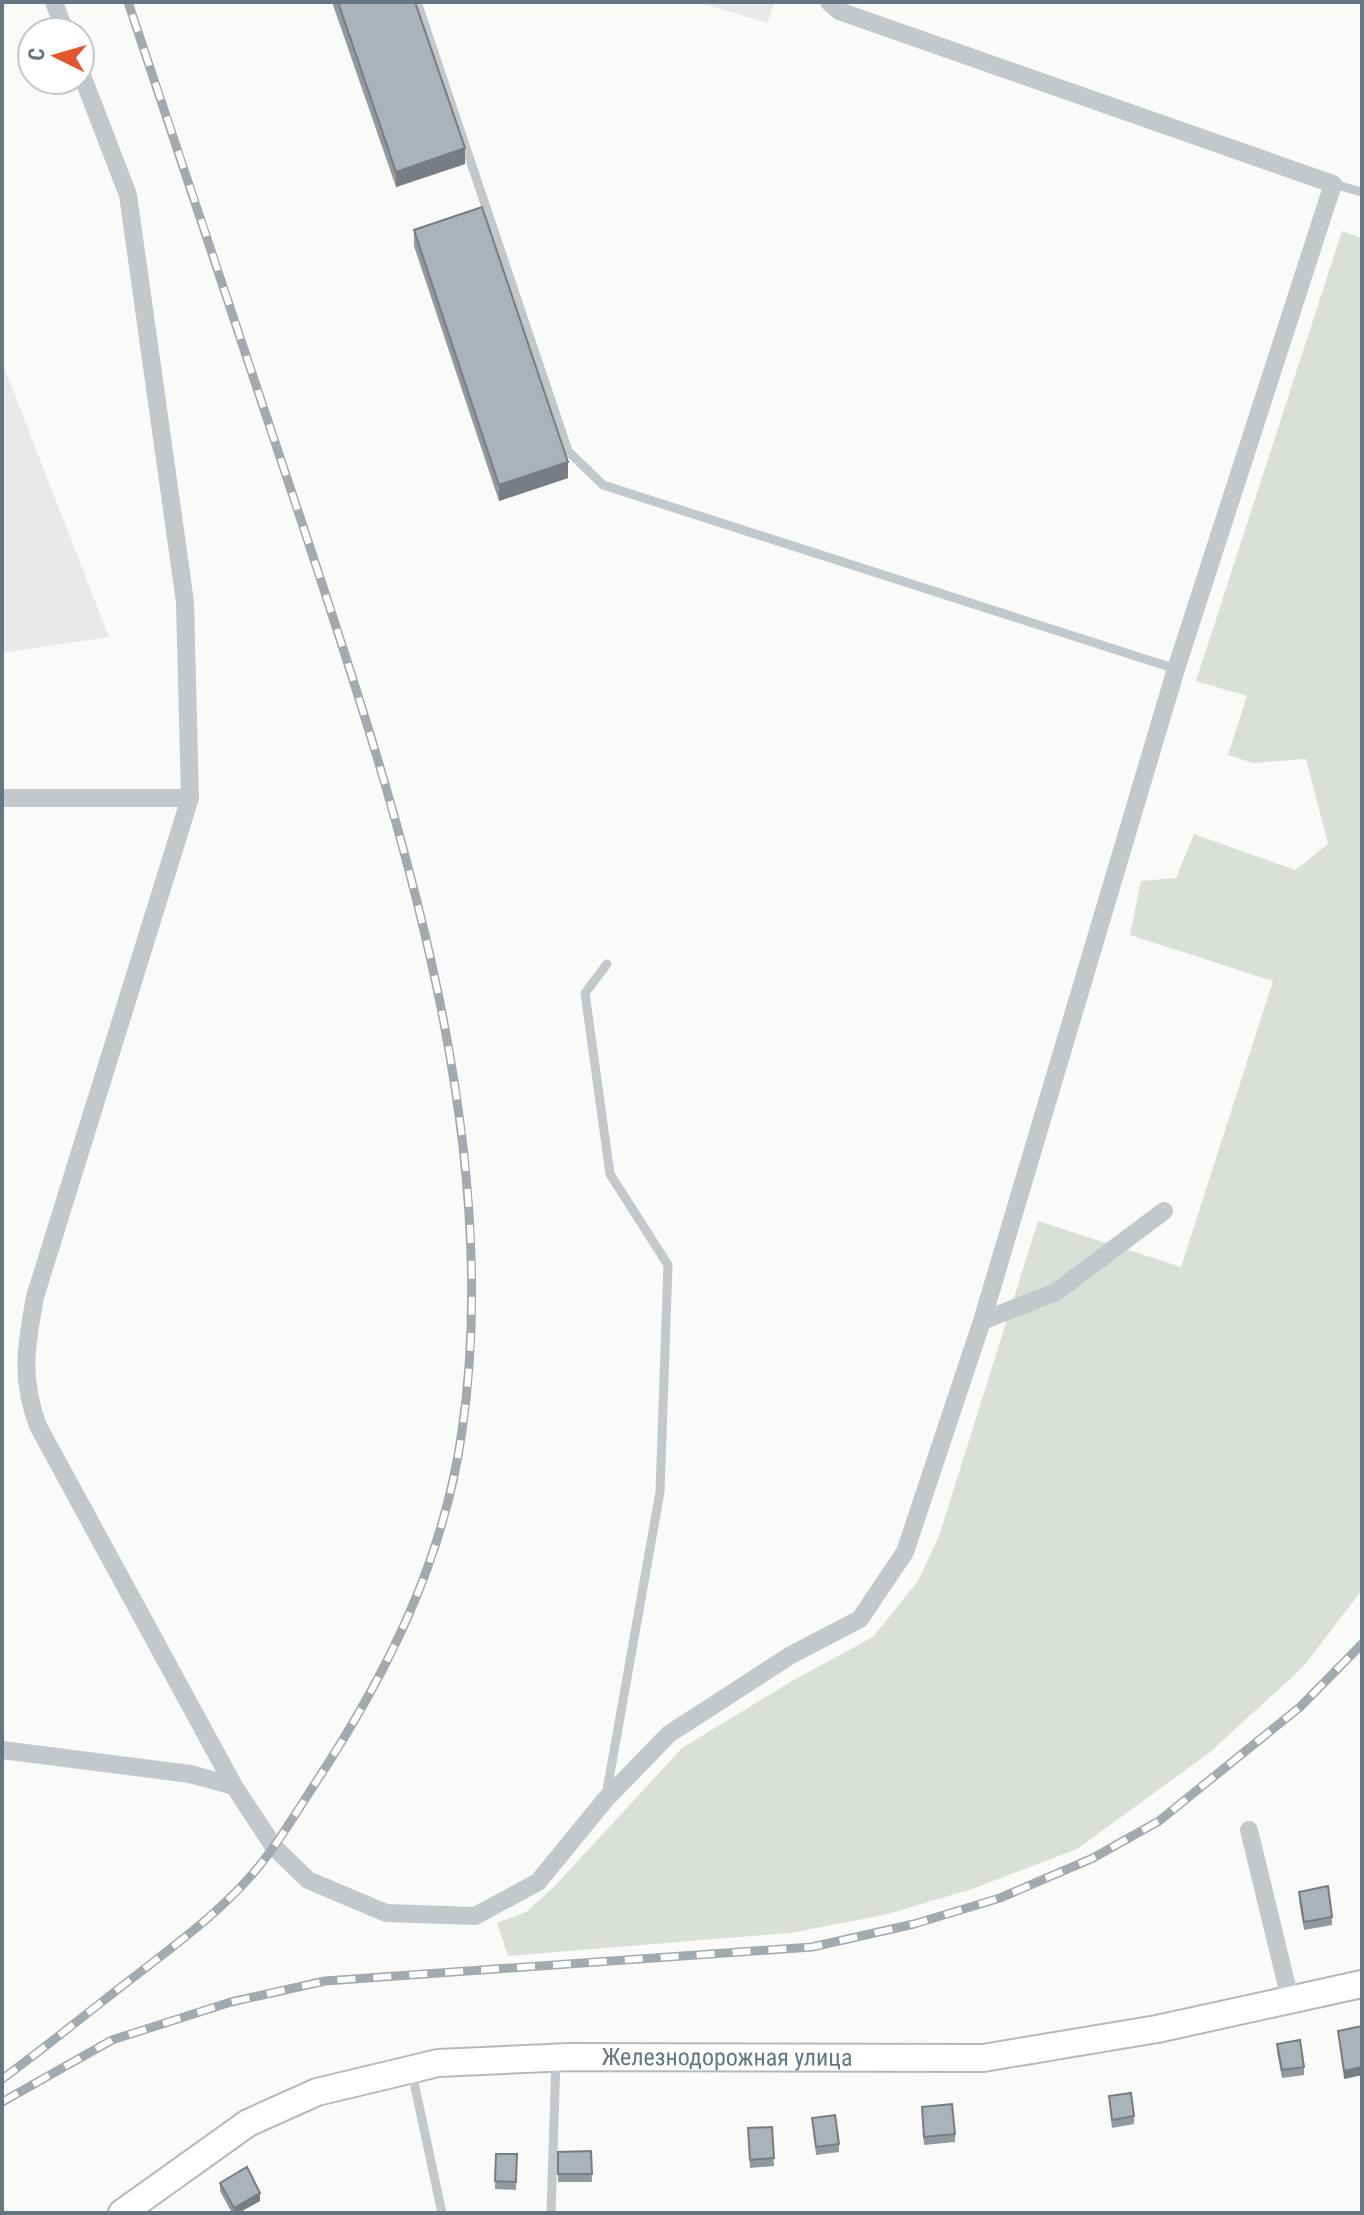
<svg xmlns="http://www.w3.org/2000/svg" width="1364" height="2215" viewBox="0 0 1364 2215" font-family="'Roboto Condensed',sans-serif">
<rect width="100%" height="100%" fill="#fafaf8"/>
<!-- built -->
<path fill="#e8e9e9" d="M 697,2 L 774,2 L 768,23 Z
M 2,362 L 109,637 L 2,653 Z"/>
<!-- green -->
<path fill="#dadfd7" d="M 1342,231 L 1362,238 L 1362,1590 L 1303,1667 L 1209,1753 L 1077,1849 L 972,1889 L 884,1915 L 790,1933 L 508,1956 L 497,1923 L 526,1912 L 554,1887 L 682,1748 L 792,1681 L 873,1637 L 918,1581 L 939,1536 L 1038,1221 L 1181,1267 L 1273,981 L 1130,935 L 1141,881 L 1176,878 L 1194,834 L 1295,870 L 1328,844 L 1306,759 L 1253,763 L 1228,755 L 1247,696 L 1196,681 Z"/>
<g fill="none" stroke-linecap="round" stroke-linejoin="round">
<!-- secondary casing -->
<g stroke="#b3babf" stroke-width="30">
<g id="secondary">
<path id="s1" d="M 122,2213 L 248,2123 L 317,2092 L 438,2063 L 570,2057 L 983,2058 L 1157,2029 L 1362,1984"/>
</g>
</g>
<!-- service -->
<path stroke="#c3c8cc" stroke-width="9" d="M 417,2 L 568,451 L 603,485 L 1176,669
M 1333,184 L 1362,192
M 606,1796 L 660,1492 L 668,1265 L 610,1174 L 585,993 L 607,964
M 412,2073 L 442,2213
M 551,2213 L 556,2060"/>
<!-- minor -->
<path stroke="#c3c8cc" stroke-width="18" d="M 54,2 L 65,32
M 80,70 L 128,195 L 185,602 L 190,798 L 35,1297 C 26,1346 20,1378 38,1426 L 234,1786
M 2,798 L 190,798
M 982,1321 L 1056,1292 L 1164,1211
M 2,1750 L 190,1774 L 234,1786 L 274,1847 L 308,1880 L 386,1913 L 475,1916 L 538,1882 L 605,1800 L 669,1734 L 791,1655 L 860,1619 L 905,1552 L 982,1321 L 1176,669 L 1333,184 L 839,11 L 829,2
M 1249,1830 L 1290,1999"/>
<!-- secondary -->
<use href="#secondary" stroke="#fff" stroke-width="26"/>
<!-- rail casing -->
<g stroke="#a2aab0" stroke-width="9">
<path id="rail" d="M 2,2079 C 46,2047 87,2013 130,1980 C 175,1945 224,1910 260,1865 C 281,1839 299,1808 318,1779 C 388,1672 444,1559 462,1431 C 506,1130 393,799 300,517 C 243,346 186,174 128,2
M 2,2102 L 112,2040 L 231,2002 L 325,1981 L 812,1947 L 914,1924 L 1000,1898 L 1093,1858 L 1159,1821 L 1300,1707 L 1362,1644"/>
</g>
<!-- rail -->
<use href="#rail" stroke="#fff" stroke-width="6" stroke-dasharray="18" stroke-linecap="butt"/>
</g>
<!-- wall -->
<path fill="#929a9f" d="M 332,2 L 415,2 L 465,164 L 396,187 Z
M 414,230 L 568,478 L 499,501 L 414,246 Z
M 1299,1892 L 1332,1917 L 1332,1925 L 1304,1930 L 1299,1900 Z
M 1362,2026 L 1362,2075 L 1344,2079 L 1338,2031 Z
M 1277,2044 L 1304,2067 L 1304,2075 L 1282,2078 L 1277,2052 Z
M 1109,2096 L 1134,2116 L 1134,2124 L 1112,2128 Z
M 922,2115 L 955,2134 L 955,2142 L 924,2145 Z
M 812,2118 L 839,2144 L 839,2152 L 816,2155 Z
M 772,2127 L 774,2166 L 750,2168 L 748,2128 Z
M 591,2151 L 592,2182 L 558,2182 L 558,2152 Z
M 496,2154 L 517,2154 L 516,2190 L 495,2189 Z
M 220,2183 L 260,2201 L 238,2213 L 232,2213 L 220,2191 Z"/>
<!-- shaded-wall -->
<path fill="#777d82" d="M 465,148 L 465,164 L 396,187 L 396,172 Z
M 568,462 L 568,478 L 499,501 L 499,485 Z
M 1362,2067 L 1362,2075 L 1344,2079 L 1344,2071 Z
M 260,2193 L 260,2201 L 238,2213 L 234,2213 L 234,2208 Z"/>
<!-- building -->
<path fill="#aab3b9" stroke="#777d82" stroke-width="2" d="M 338,2 L 415,2 L 465,148 L 396,172 Z
M 482,207 L 568,462 L 499,485 L 414,230 Z
M 1328,1886 L 1332,1917 L 1304,1922 L 1299,1892 Z
M 1362,2026 L 1362,2067 L 1344,2071 L 1338,2031 Z
M 1300,2040 L 1304,2067 L 1282,2070 L 1277,2044 Z
M 1131,2093 L 1134,2116 L 1112,2120 L 1109,2096 Z
M 952,2104 L 955,2134 L 924,2137 L 922,2107 Z
M 835,2115 L 839,2144 L 816,2147 L 812,2118 Z
M 772,2127 L 774,2158 L 750,2160 L 748,2128 Z
M 591,2151 L 592,2174 L 558,2174 L 558,2152 Z
M 496,2154 L 517,2154 L 516,2182 L 495,2181 Z
M 247,2167 L 260,2193 L 234,2208 L 220,2183 Z"/>
<g text-anchor="middle" dominant-baseline="central" stroke-width="8" stroke-linejoin="round" paint-order="stroke">
<!-- street labels -->
<g font-size="24" fill="#657683" stroke="#fff">
<text stroke="none"><textPath href="#s1" startOffset="644">Железнодорожная улица</textPath></text>
</g>
</g>
<!-- border -->
<rect width="1364" height="2215" fill="none" stroke="#657683" stroke-width="8"/>
<!-- north arrow -->
<g transform="translate(56 56) rotate(275)"><circle r="38" fill="#ffffff" stroke="#c1c8cd" stroke-width="2"/>
<path d="M0-6L14 30L0 20L-14 30Z" fill="#e4572e"/>
<text y="-12" font-size="22" font-weight="bold" text-anchor="middle" fill="#657683">С</text>
</g>
</svg>
